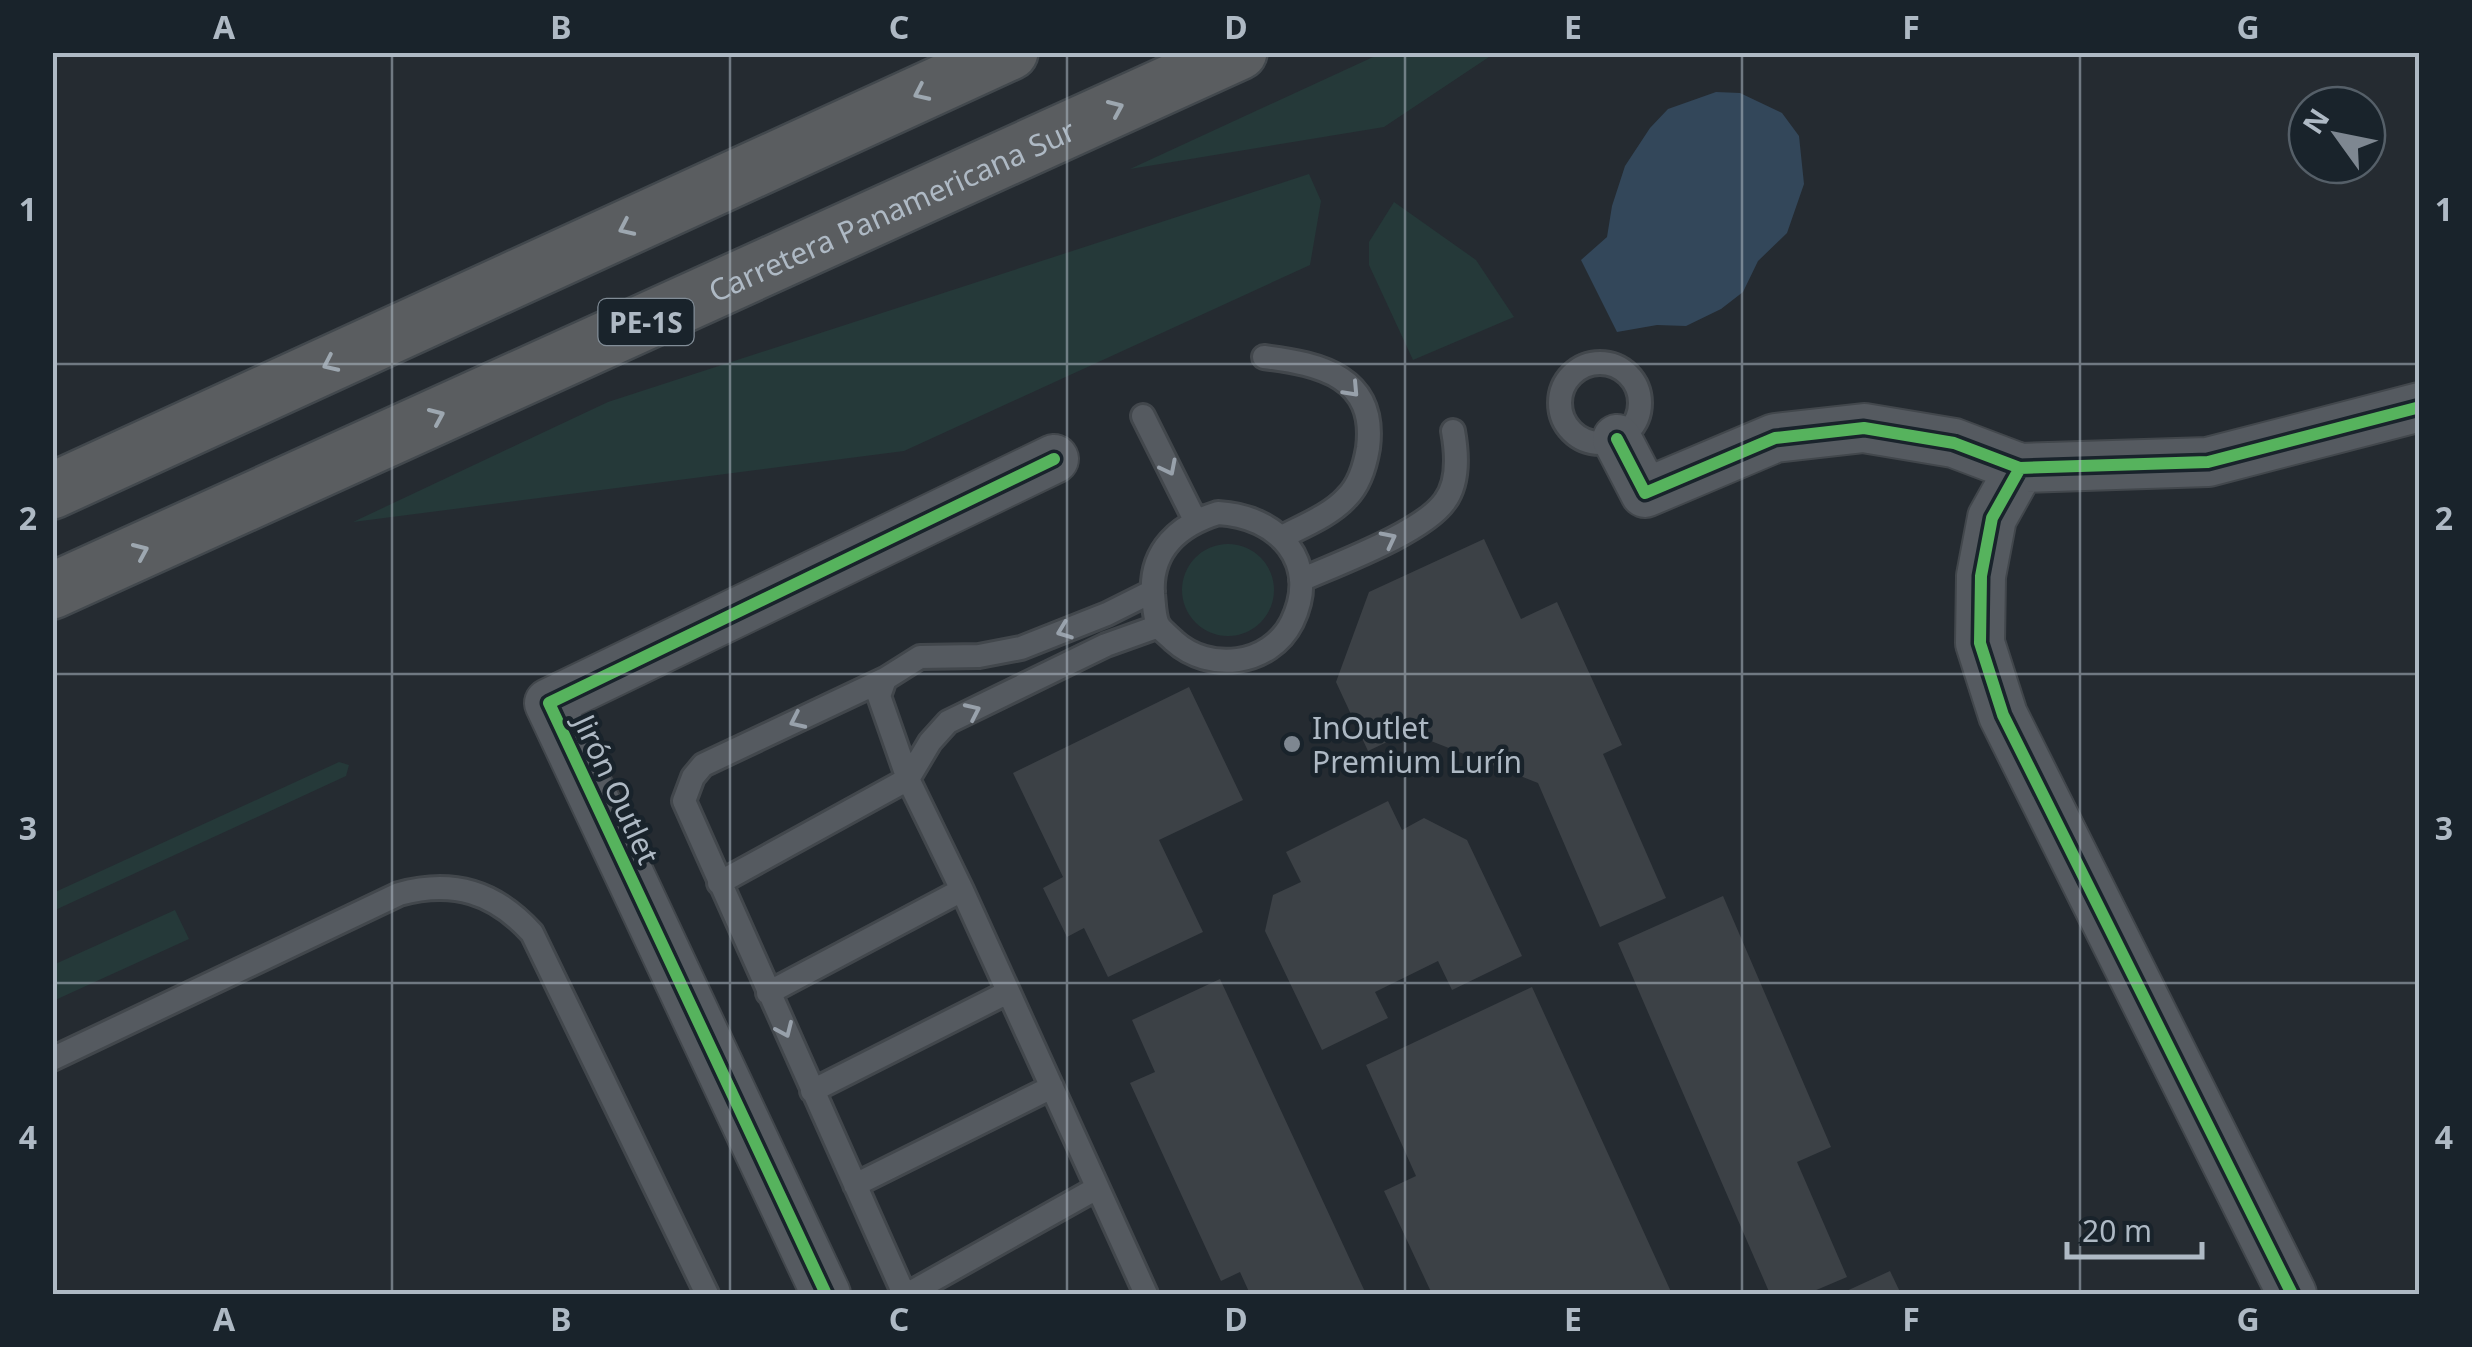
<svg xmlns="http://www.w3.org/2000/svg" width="2472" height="1347" viewBox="0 0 2472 1347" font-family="'Noto Sans',sans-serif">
<rect width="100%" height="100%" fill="#252b31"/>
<!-- green -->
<path fill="#253939" d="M 1384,52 L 1495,53 L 1384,127 L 1130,169 Z
M 1309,174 L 1321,201 L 1310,265 L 904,451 L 353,522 L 608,402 Z
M 1394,202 L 1476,260 L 1514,317 L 1413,360 L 1369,265 L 1369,242 Z
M1182 590a46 46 0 1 1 92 0a46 46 0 1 1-92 0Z
M 339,762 L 349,765 L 346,776 L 53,911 L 53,893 Z
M 175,910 L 189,939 L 53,1001 L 53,965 Z"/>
<!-- water -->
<path fill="#33475a" d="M 1716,92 L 1740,93 L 1782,113 L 1799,136 L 1804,184 L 1787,233 L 1758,261 L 1743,292 L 1721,309 L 1686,326 L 1657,325 L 1617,332 L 1581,260 L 1607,237 L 1612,206 L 1625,166 L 1650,128 L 1668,109 Z"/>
<!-- building -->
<path fill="#3c4146" d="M 1484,539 L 1521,619 L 1557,602 L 1622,745 L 1603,754 L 1666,898 L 1600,927 L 1538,783 L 1408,732 L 1368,751 L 1336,682 L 1369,592 Z
M 1189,687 L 1243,800 L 1159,840 L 1203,932 L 1108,977 L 1084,928 L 1067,937 L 1043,888 L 1063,877 L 1013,773 Z
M 1388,801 L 1402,830 L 1424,818 L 1467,840 L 1522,956 L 1452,990 L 1438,961 L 1375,992 L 1388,1018 L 1322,1050 L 1265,931 L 1273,895 L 1301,882 L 1286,852 Z
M 1723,896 L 1831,1147 L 1797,1162 L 1847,1277 L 1807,1294 L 1770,1294 L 1618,943 Z
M 1220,979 L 1366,1294 L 1250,1294 L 1240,1272 L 1221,1281 L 1130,1083 L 1155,1072 L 1132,1020 Z
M 1532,987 L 1672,1294 L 1432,1294 L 1384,1191 L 1416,1176 L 1366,1065 Z
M 1890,1271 L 1901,1294 L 1840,1294 Z"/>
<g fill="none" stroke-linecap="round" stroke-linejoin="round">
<!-- lane casing -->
<g stroke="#42474c" stroke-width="28">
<path id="lane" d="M 1264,357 C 1321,364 1377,377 1368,448 C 1365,466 1359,485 1347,497 C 1331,515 1303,526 1282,537
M1560 403a40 40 0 1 1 80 0a40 40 0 1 1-80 0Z
M 1143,416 L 1195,520
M 1218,513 C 1278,516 1321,562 1292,622 C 1270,666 1209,673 1174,641 C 1169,636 1161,630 1158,625 C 1154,616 1154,603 1153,594 C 1150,550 1179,525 1218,513 Z
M 1301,580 C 1337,564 1424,532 1445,501 C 1459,482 1457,453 1453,431
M 885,679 L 703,765 L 693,777 L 684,801 L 904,1294
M 719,883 L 908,779 L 930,742 L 948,722 L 1106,645 L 1159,626
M 768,993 L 962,890
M 52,1059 L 399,894 C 453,879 495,892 532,933 L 707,1294
M 812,1091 L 1008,992
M 855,1185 L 1052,1087
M 908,1294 L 1097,1188
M 1146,1294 L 962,890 L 908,779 L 879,696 L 885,679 L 920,657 L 979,656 L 1021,648 L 1107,614 L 1153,591"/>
</g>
<!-- street casing -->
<g stroke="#42474c" stroke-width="52">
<path id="street" d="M 1617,439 L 1645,493 L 1775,438 L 1864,428 L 1954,443 L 2020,468 L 2208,462 L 2420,407
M 2020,468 L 1992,518 L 1981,576 L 1980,643 L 2003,715 L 2292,1294
M 826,1294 L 549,703 L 1054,459"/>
</g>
<!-- highway casing -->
<g stroke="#42484d" stroke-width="60">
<g id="highway">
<path d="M 52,491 L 1010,52"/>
<path id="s1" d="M 52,591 L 1239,52"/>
</g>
</g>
<!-- lane -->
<use href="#lane" stroke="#555a60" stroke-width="22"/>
<!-- street -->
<use href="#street" stroke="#555a60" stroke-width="48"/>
<!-- highway -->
<use href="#highway" stroke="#5a5d60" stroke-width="55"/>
<!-- cycleway casing -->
<g stroke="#19232b" stroke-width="19">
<path id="cycleway" d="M 1617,439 L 1645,493 L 1775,438 L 1864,428 L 1954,443 L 2020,468 L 2208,462 L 2420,407
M 2020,468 L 1992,518 L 1981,576 L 1980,643 L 2003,715 L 2292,1294
M 826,1294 L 549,703 L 1054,459"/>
</g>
<!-- cycleway -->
<use href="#cycleway" stroke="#56b35d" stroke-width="12"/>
</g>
<!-- one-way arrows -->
<defs><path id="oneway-chevron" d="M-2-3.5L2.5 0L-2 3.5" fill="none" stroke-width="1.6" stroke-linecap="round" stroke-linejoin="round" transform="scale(2.5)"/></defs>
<g stroke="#9da7b0">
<use href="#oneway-chevron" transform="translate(921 93) rotate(155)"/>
<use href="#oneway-chevron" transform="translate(1116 108) rotate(-24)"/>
<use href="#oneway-chevron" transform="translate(626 228) rotate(155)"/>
<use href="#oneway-chevron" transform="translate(330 364) rotate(155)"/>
<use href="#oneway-chevron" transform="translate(437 416) rotate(-24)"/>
<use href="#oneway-chevron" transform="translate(141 551) rotate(-24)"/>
</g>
<g stroke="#98a1ab">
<use href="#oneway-chevron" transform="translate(1352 390) rotate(47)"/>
<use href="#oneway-chevron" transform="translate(1169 468) rotate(63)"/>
<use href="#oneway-chevron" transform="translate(1389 539) rotate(-27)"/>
<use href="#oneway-chevron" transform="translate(1064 631) rotate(159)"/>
<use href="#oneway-chevron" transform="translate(973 711) rotate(-25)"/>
<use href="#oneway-chevron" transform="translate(797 721) rotate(155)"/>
<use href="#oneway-chevron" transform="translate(785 1030) rotate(66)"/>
</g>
<!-- grid -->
<path fill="none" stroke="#aeb9c4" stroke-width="2.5" stroke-opacity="0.55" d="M 392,52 L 392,1294M 730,52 L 730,1294M 1067,52 L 1067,1294M 1405,52 L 1405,1294M 1742,52 L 1742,1294M 2080,52 L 2080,1294M 52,364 L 2420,364M 52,674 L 2420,674M 52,983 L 2420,983"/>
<!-- markers -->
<circle fill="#7e8791" stroke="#19232b" stroke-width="4" cx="1292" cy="744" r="10"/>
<g text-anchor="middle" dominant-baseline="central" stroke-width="9" stroke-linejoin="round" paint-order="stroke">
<!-- shield labels -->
<rect fill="#19232b" stroke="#818c96" stroke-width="2.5" x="598.5" y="299" width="95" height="46" rx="8"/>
<g font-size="28" font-weight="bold" fill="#aeb9c4">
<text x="646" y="322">PE-1S</text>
</g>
<!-- street labels -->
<g font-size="30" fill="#aeb9c4" stroke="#19232b">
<text stroke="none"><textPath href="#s1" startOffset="922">Carretera Panamericana Sur</textPath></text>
<text transform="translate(617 789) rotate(65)">Jirón Outlet</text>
</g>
<!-- poi labels -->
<g font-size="30" fill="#aeb9c4" stroke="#19232b" text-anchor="start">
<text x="1312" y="727">InOutlet<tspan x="1312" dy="34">Premium Lurín</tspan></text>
</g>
</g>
<!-- border -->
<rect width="2472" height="1347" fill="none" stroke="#19232b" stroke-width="110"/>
<!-- north arrow -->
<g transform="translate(2337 135) rotate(303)"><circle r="48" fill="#19232b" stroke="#555f68" stroke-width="2.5"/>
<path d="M0-8L18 38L0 25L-18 38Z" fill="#7e8791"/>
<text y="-15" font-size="28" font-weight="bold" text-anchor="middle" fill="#aeb9c4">N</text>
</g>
<!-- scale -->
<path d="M2067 1242v15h135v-15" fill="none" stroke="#aeb9c4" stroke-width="5"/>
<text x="2082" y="1242" font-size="30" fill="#aeb9c4" stroke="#19232b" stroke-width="8" paint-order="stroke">20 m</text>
<rect x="55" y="55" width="2362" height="1237" fill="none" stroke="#aeb9c4" stroke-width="4"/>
<g font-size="32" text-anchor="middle" font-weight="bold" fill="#aeb9c4">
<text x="224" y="39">A</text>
<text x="561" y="39">B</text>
<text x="899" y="39">C</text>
<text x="1236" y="39">D</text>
<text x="1573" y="39">E</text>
<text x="1911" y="39">F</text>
<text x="2248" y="39">G</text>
<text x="28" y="221">1</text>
<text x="2444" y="221">1</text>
<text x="28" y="530">2</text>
<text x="2444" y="530">2</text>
<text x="28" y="840">3</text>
<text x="2444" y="840">3</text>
<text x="28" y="1149">4</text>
<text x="2444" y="1149">4</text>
<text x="224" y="1331">A</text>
<text x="561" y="1331">B</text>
<text x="899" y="1331">C</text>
<text x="1236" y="1331">D</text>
<text x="1573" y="1331">E</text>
<text x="1911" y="1331">F</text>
<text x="2248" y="1331">G</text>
</g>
</svg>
